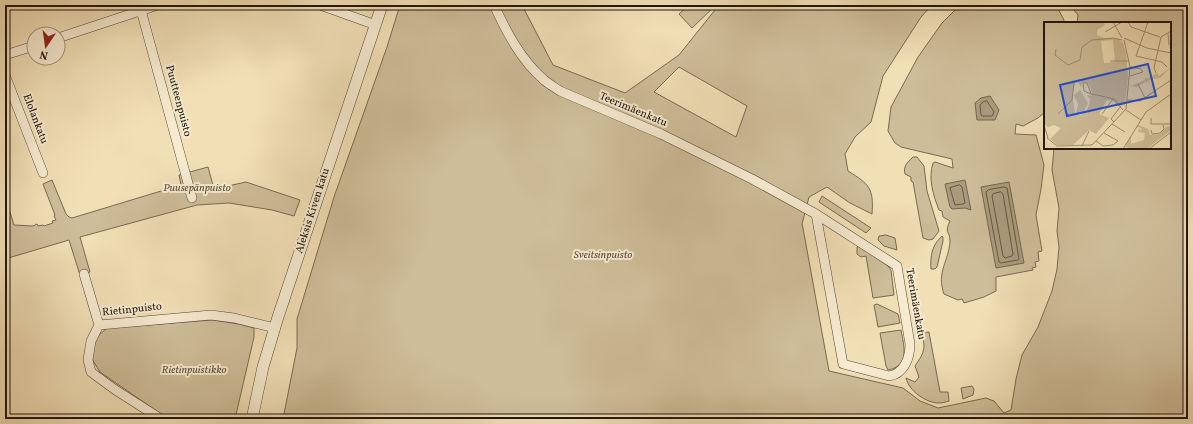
<svg xmlns="http://www.w3.org/2000/svg" width="1193" height="424" viewBox="0 0 1193 424" font-family="Vollkorn,serif">
<rect width="100%" height="100%" fill="#f1dfb6"/>
<filter id="stains"><feTurbulence type="fractalNoise" baseFrequency=".005" numOctaves="4"/><feColorMatrix values="0 0 0 0 .2 0 0 0 0 .09 0 0 0 0 .02 0 0 0 .5 -.17"/></filter>
<radialGradient id="worn" r=".72"><stop offset=".6" stop-color="#630" stop-opacity="0"/><stop offset="1" stop-color="#630" stop-opacity=".3"/></radialGradient>
<!-- green -->
<path fill="#cebd99" stroke="#786a52" fill-rule="evenodd" d="M 400,5 L 522,5 L 553,65 L 625,93 L 679,55 L 719,5 L 932,5 L 921,17 L 883,76 L 871,122 L 855,137 L 845,154 L 848,171 C 869,184 874,188 872,214 L 850,203 L 827,187 L 809,197 L 802,224 L 803,228 L 829,371 L 903,388 L 920,401 L 938,408 L 986,398 L 994,401 L 1004,413 L 1011,410 L 1016,379 L 1022,355 L 1038,327 L 1052,291 L 1057,269 L 1059,247 L 1057,231 L 1059,208 L 1052,170 L 1054,148 L 1170,148 L 1170,23 L 1077,23 L 1078,15 L 1070,5 L 1188,5 L 1188,419 L 283,419 L 297,348 L 297,319 L 334,197 L 387,47 ZM 679,67 L 747,106 L 736,137 L 654,92 Z
M 689,5 L 716,5 L 692,28 L 679,14 Z
M 960,5 L 1056,5 L 1064,20 L 1064,23 L 1045,23 L 1045,112 L 1038,118 L 1023,126 L 1016,124 L 1015,134 L 1036,135 L 1044,165 L 1041,189 L 1036,215 L 1042,251 L 1038,252 L 1039,261 L 1035,262 L 1036,267 L 1032,268 L 1033,270 L 996,277 L 996,291 L 984,297 L 964,303 L 962,299 L 958,300 L 944,294 C 936,272 949,261 950,241 C 950,231 944,233 950,221 L 943,217 L 942,211 L 939,210 C 933,195 928,178 933,163 L 935,162 L 953,168 L 952,159 L 901,147 L 895,143 L 888,131 L 891,107 L 918,57 L 942,23 Z
M 913,157 L 917,157 L 924,166 L 927,191 L 939,231 L 933,239 L 929,240 L 923,238 L 913,182 L 911,181 L 911,177 L 905,174 C 903,166 907,163 913,157 Z
M 208,167 L 214,189 L 246,182 L 300,200 L 294,216 L 272,210 L 229,203 L 197,205 L 80,237 L 90,272 L 80,275 L 69,240 L 5,259 L 5,210 L 9,209 L 14,225 L 33,226 L 37,224 L 38,226 L 43,225 L 44,226 L 53,223 L 52,221 L 56,220 L 54,216 L 55,215 L 43,184 L 52,180 L 66,214 L 69,217 L 72,218 L 181,185 L 179,175 Z
M 822,196 L 871,228 L 866,233 L 819,202 Z
M 886,235 L 895,238 L 897,250 L 884,246 L 878,240 L 879,236 Z
M 942,236 L 943,237 L 943,241 L 937,267 L 935,269 L 931,269 C 930,256 932,245 942,236 Z
M 860,246 L 888,266 L 891,270 L 894,295 L 873,298 L 866,256 L 861,257 L 857,254 L 857,247 Z
M 877,304 L 898,314 L 900,323 L 878,327 L 874,305 Z
M 212,320 L 239,324 L 254,328 L 254,337 L 235,419 L 168,419 L 100,372 L 92,359 L 94,345 L 98,336 L 107,328 Z
M 901,330 C 904,346 910,366 888,370 L 886,366 L 880,333 Z
M 929,332 L 940,392 L 948,392 L 949,401 C 946,402 942,403 939,403 C 926,403 909,391 906,378 L 915,382 L 919,377 L 915,366 C 923,354 927,349 921,333 Z
M 972,386 L 974,389 L 973,395 L 963,399 L 961,388 Z"/>
<!-- water -->
<path fill="#aa9b7c" stroke="#73664f" d="M 990,96 L 999,110 L 995,120 L 977,120 L 975,103 L 981,98 Z
M 965,180 L 971,210 L 965,208 L 952,209 L 950,207 L 945,184 Z
M 1009,182 L 1024,263 L 996,268 L 981,187 Z"/>
<g fill="none" stroke-linecap="round" stroke-linejoin="round">
<!-- shore -->
<path stroke="#665844" stroke-width="1" d="M 987,101 L 994,112 L 992,116 L 982,116 L 981,115 L 980,105 L 983,102 Z
M 960,185 L 962,187 L 965,203 L 963,204 L 955,205 L 950,188 Z
M 1004,187 L 1007,188 L 1019,259 L 1018,260 L 1001,263 L 999,262 L 986,192 L 988,190 Z
M 1001,192 L 1003,194 L 1013,254 L 1012,256 L 1005,258 L 1003,256 L 992,196 L 993,194 Z"/>
<!-- minor casing -->
<g stroke="#554836" stroke-width="10">
<path id="minor" d="M 320,5 L 376,25
M 494,5 C 507,33 521,60 544,80 C 549,84 554,87 560,91 L 661,134 L 752,179 L 816,214 L 897,266 L 910,344 C 910,358 904,374 889,376 L 843,364 L 816,214
M 141,10 L 192,198
M 58,38 L 158,5
M 5,55 L 34,46
M 5,75 L 43,173
M 84,274 L 99,325
M 161,419 L 114,389 L 91,372 L 88,360 L 91,341 L 99,325 L 211,315 L 234,318 L 275,328"/>
</g>
<!-- tertiary casing -->
<g stroke="#554836" stroke-width="12">
<path id="tertiary" d="M 252,419 L 263,367 L 278,317 L 382,5"/>
</g>
<!-- minor -->
<use href="#minor" stroke="#f6ead0" stroke-width="9"/>
<!-- tertiary -->
<use href="#tertiary" stroke="#f6ead0" stroke-width="11"/>
</g>
<g text-anchor="middle" dominant-baseline="central" stroke-width="4" stroke-linejoin="round" paint-order="stroke">
<!-- street labels -->
<g font-size="11" fill="#21160b" stroke="#f6ead0">
<text transform="translate(178 101) rotate(75)">Puutteenpuisto</text>
<text transform="translate(633 110) rotate(23)">Teerimäenkatu</text>
<text transform="translate(35 119) rotate(69)">Elolankatu</text>
<text transform="translate(313 211) rotate(-72)">Aleksis Kiven katu</text>
<text transform="translate(915 304) rotate(80)">Teerimäenkatu</text>
<text transform="translate(132 310) rotate(-6)">Rietinpuisto</text>
</g>
<!-- park labels -->
<g font-size="11" font-style="italic" fill="#5e503d" stroke="#f6ead0">
<text x="197" y="188">Puusepänpuisto</text>
<text x="603" y="255">Sveitsinpuisto</text>
<text x="194" y="370">Rietinpuistikko</text>
</g>
</g>
<!-- overview -->
<g transform="translate(1044 22)">
<rect width="127" height="127" fill="#f1dfb6"/>
<path d="M 0,0 L 60,0 L 61,3 L 53,8 L 53,13 L 60,16 L 74,17 L 79,21 L 82,31 L 84,55 L 81,83 L 74,84 L 69,79 L 63,78 L 55,92 L 65,96 L 52,112 L 45,108 L 29,123 L 13,123 L 6,117 L 17,106 L 10,103 L 4,105 L 0,102 ZM 69,18 L 71,40 L 60,41 L 57,19 ZM 34,60 L 37,65 L 38,61 L 44,61 L 48,71 L 48,74 L 43,72 L 47,74 L 43,73 L 46,77 L 45,83 L 42,90 L 36,93 L 31,91 L 28,72 L 31,61 ZM 127,45 L 116,56 L 104,58 L 105,61 L 103,59 L 93,65 L 86,64 L 101,58 L 101,55 L 103,57 L 113,51 L 115,54 ZM 36,68 L 44,81 L 40,90 L 35,92 L 32,91 L 34,82 L 30,73 ZM 94,103 L 104,107 L 106,113 L 116,112 L 122,105 L 127,104 L 127,108 L 103,127 L 86,127 L 81,124 L 87,114 L 87,122 L 100,118 L 101,111 L 94,110 L 95,106 L 96,108 L 98,107 L 95,105 L 92,106 Z" fill="#cebd99" fill-rule="evenodd"/>
<path fill="none" stroke="#9e8f72" stroke-width="1" d="M 69,0 L 78,16M 84,0 L 87,5 L 116,15M 104,0 L 92,34 L 118,40 L 123,45M 61,10 L 78,0M 124,11 L 125,23M 80,16 L 103,26 L 127,31M 80,18 L 86,45 L 82,87M 12,27 L 11,33 L 24,43 L 36,38 L 38,25 L 48,18 L 69,16 L 78,18M 66,39 L 85,39M 112,51 L 110,46 L 117,15 L 127,9M 86,54 L 99,50 L 97,47 L 86,45M 94,62 L 101,76M 47,72 L 43,61 L 39,61 L 40,69 L 47,72 L 53,73 L 70,77 L 79,88M 83,78 L 96,79 L 127,58M 82,88 L 97,98M 14,92 L 28,78 L 30,61M 58,92 L 69,77M 107,96 L 107,102 L 127,102M 70,100 L 67,97 L 77,84M 68,102 L 81,110M 0,103 L 4,116M 107,108 L 108,112 L 116,111 L 120,107 L 119,103M 3,116 L 13,124 L 48,123 L 82,87M 52,119 L 59,124 L 69,123 L 74,119 L 60,111M 38,124 L 45,109M 79,127 L 102,90 L 127,72M 105,127 L 127,110"/>
<path fill="#1d4ed8" fill-opacity="0.15" stroke="#1d4ed8" stroke-width="2" d="M 104,42 L 112,74 L 23,94 L 16,63 Z"/>
<rect width="127" height="127" fill="none" stroke="#21160b" stroke-width="2"/>
</g>
<!-- margin -->
<rect width="1193" height="424" fill="none" stroke="#f1dfb6" stroke-width="20"/>
<rect x="6" y="6" width="1181" height="412" fill="none" stroke="#21160b" stroke-width="2"/>
<rect x="10" y="10" width="1173" height="404" fill="none" stroke="#21160b"/>
<!-- north arrow -->
<g transform="translate(46 46) rotate(193)"><circle r="19" fill="#f6ead0" stroke="#a19581"/>
<path d="M0-3L7 15L0 10L-7 15Z" fill="#8f2418"/>
<text y="-6" font-size="11" font-weight="bold" text-anchor="middle" fill="#21160b">N</text>
</g>
<rect width="100%" height="100%" filter="url(#stains)"/>
<rect width="100%" height="100%" fill="url(#worn)"/>
</svg>
